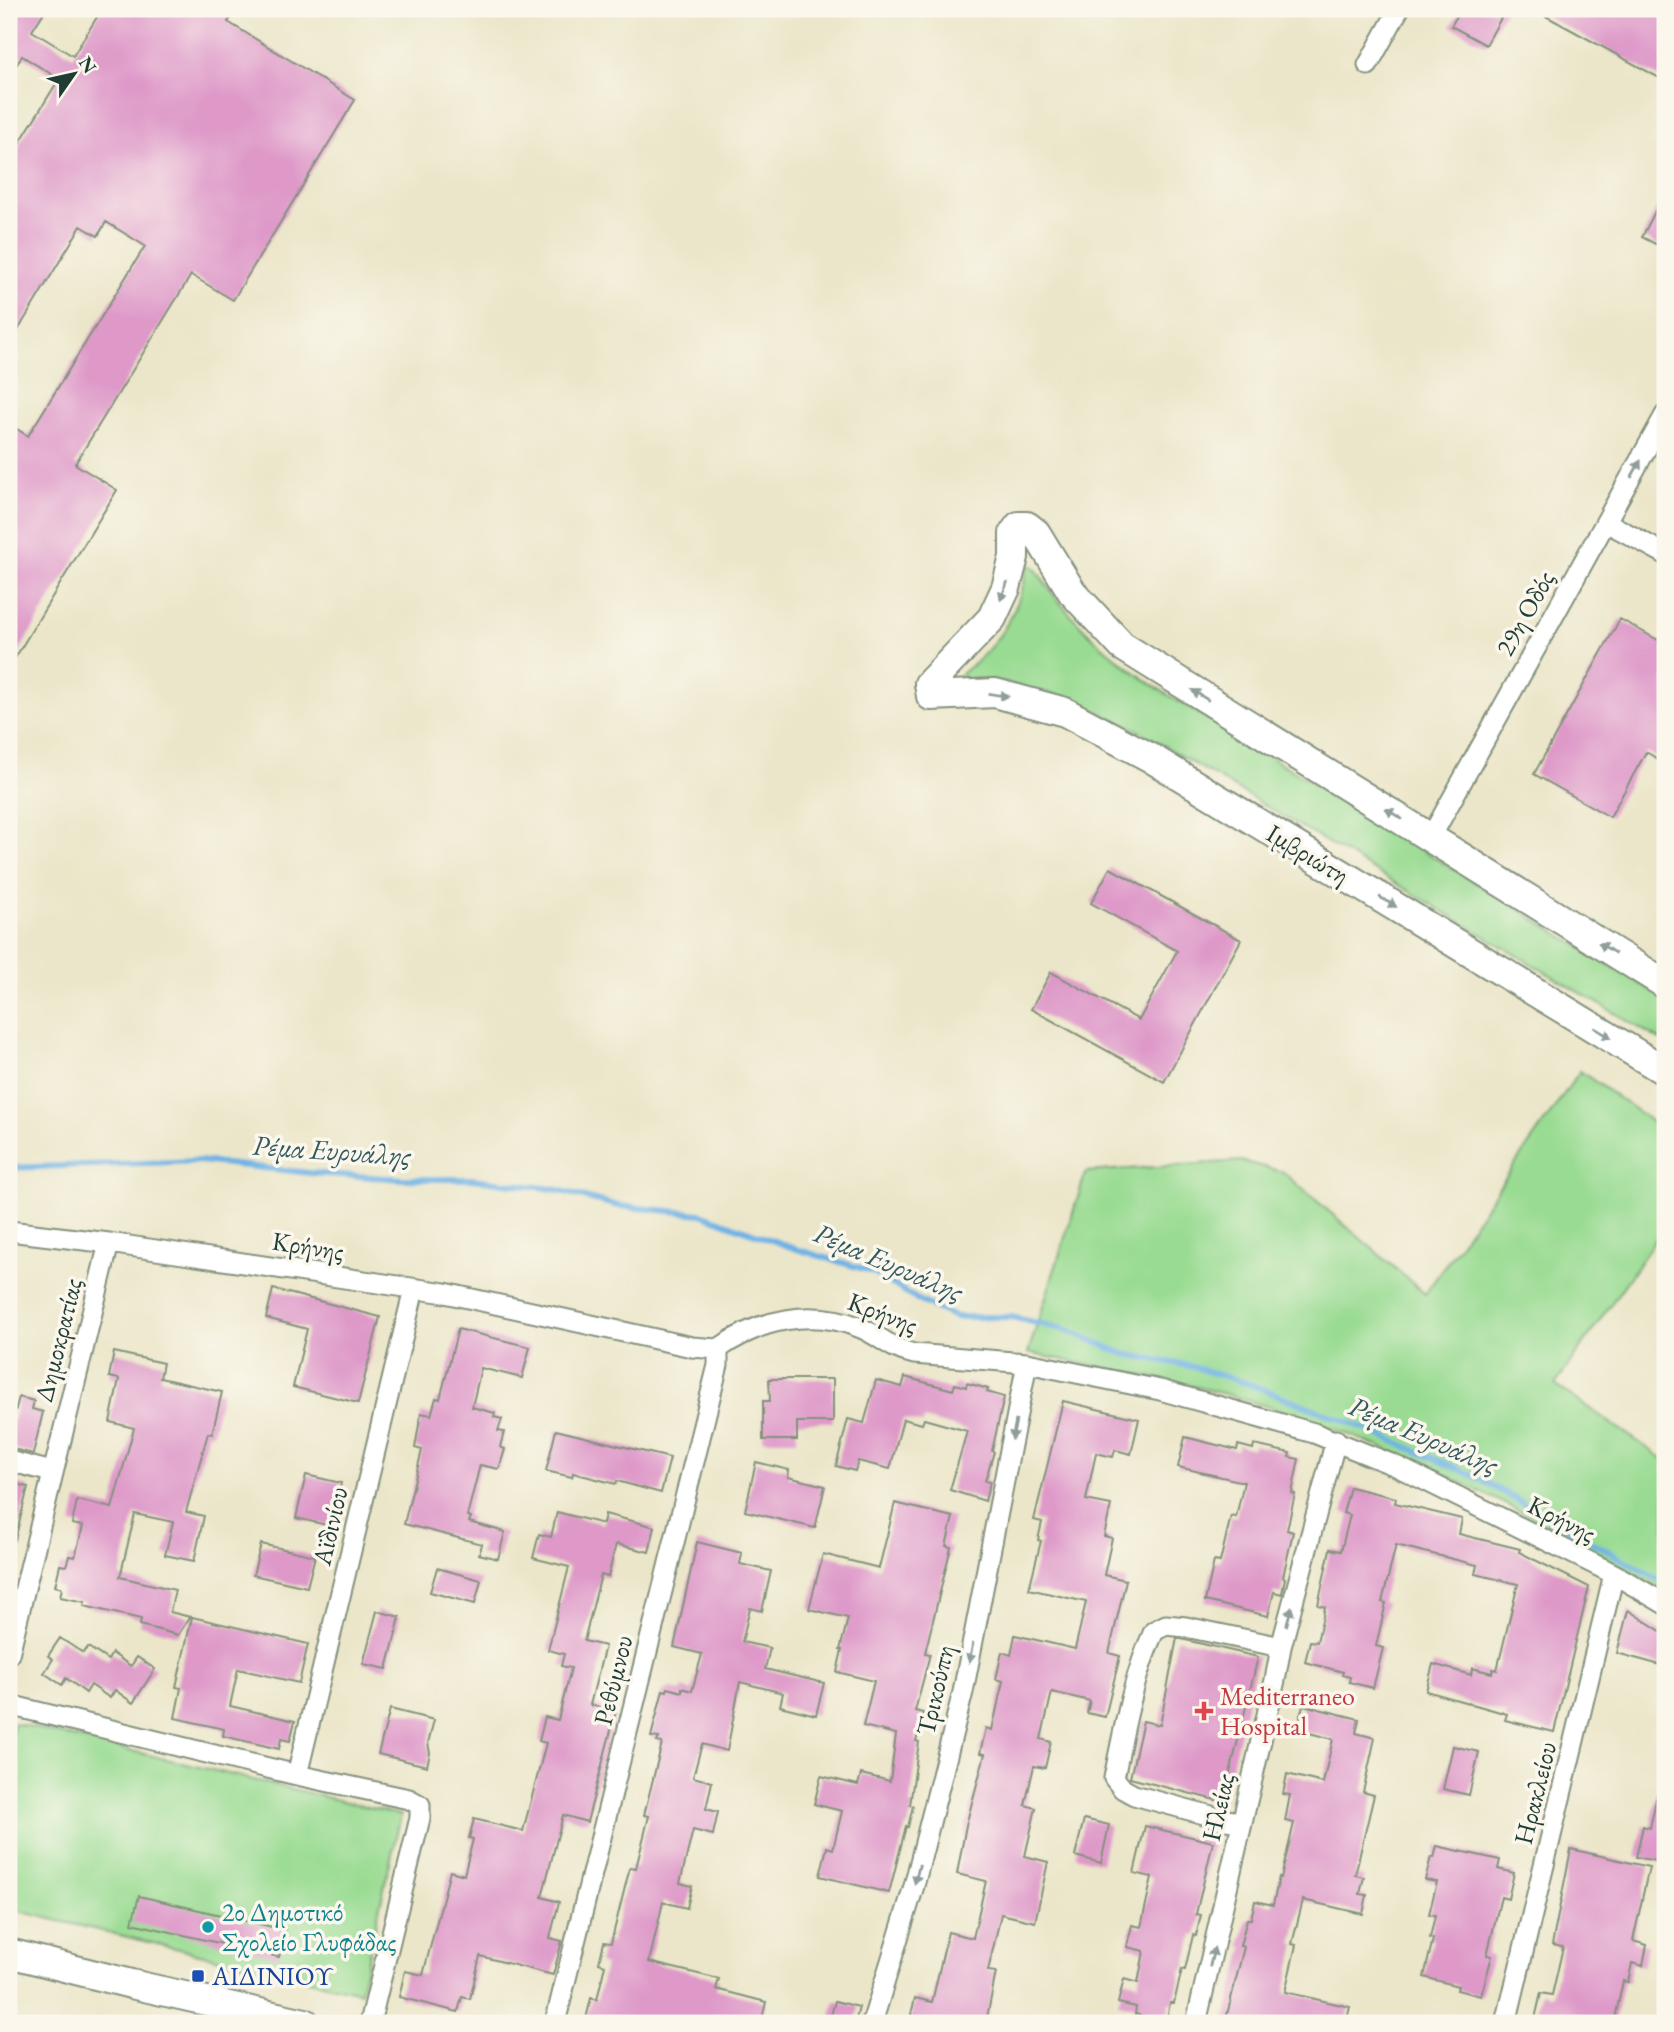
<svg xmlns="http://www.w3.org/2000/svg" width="1674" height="2032" viewBox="0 0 1674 2032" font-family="'EB Garamond',serif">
<rect width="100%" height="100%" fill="#fbf7ec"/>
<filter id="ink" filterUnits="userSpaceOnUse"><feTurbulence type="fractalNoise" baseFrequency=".0143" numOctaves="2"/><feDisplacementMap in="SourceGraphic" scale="14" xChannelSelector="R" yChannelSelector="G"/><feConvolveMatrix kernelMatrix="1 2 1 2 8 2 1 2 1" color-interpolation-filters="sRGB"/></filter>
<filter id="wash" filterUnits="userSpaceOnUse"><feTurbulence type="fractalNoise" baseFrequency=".00686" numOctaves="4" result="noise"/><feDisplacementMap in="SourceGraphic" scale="28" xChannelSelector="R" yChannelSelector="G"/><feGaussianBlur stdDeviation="1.57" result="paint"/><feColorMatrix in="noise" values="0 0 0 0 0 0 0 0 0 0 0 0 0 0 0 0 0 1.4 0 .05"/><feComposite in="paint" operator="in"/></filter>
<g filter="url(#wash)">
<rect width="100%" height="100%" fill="#ebe6c9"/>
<!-- green -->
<path fill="#99db92" stroke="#5c8c63" stroke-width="2" d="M 1030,565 L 1035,568 C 1084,645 1152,688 1230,732 L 1665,999 L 1665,1043 L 1139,731 L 1069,698 L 997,681 L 963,679 L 961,674 C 966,669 973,665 978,660 C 1003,638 1023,600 1027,567 Z
M 1580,1071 L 1665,1131 L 1665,1226 L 1555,1385 L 1665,1460 L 1665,1592 C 1527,1510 1380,1436 1225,1394 C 1161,1377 1093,1366 1028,1353 L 1086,1172 L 1241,1161 L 1283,1172 L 1425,1294 Z
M 14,1723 L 401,1815 L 360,1992 L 9,1909 L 9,1746 Z"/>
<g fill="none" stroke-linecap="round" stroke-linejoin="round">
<!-- stream -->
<path stroke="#6fb2e4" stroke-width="6" d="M 9,1168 L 199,1161 L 310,1173 L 403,1179 L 472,1179 L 554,1189 L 618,1206 L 701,1214 L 796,1249 L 873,1272 L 918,1300 L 955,1317 L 1011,1317 L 1067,1330 L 1124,1354 L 1190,1366 L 1249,1384 L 1361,1427 L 1474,1476 L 1665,1583"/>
</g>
<g id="blocks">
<!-- building -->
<path fill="#de99c9" d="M 9,9 L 46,9 L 32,31 L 73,56 L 102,9 L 237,9 L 228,22 L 355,100 L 233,300 L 191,275 L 75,464 L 117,490 L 9,668 L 9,424 L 28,436 L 145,246 L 106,222 L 98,236 L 81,226 L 9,345 L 9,160 L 59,79 L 22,56 L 9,77 Z
M 1461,9 L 1506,9 L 1486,45 L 1451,26 Z
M 1533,9 L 1665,9 L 1665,81 Z
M 1665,192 L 1665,249 L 1642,237 Z
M 1620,619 L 1665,644 L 1665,750 L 1660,760 L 1646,752 L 1610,817 L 1534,774 Z
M 1110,868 L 1241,940 L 1164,1082 L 1031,1009 L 1051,972 L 1139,1020 L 1177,951 L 1091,903 Z
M 273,1289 L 380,1317 L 358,1403 L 293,1387 L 307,1329 L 266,1318 Z
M 458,1329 L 530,1347 L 522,1378 L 481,1368 L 472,1407 L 495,1413 L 494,1417 L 502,1419 L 498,1431 L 504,1432 L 500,1447 L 505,1449 L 499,1469 L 480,1465 L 467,1516 L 471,1517 L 469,1522 L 505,1532 L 498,1559 L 479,1554 L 482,1544 L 404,1524 L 422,1450 L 415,1448 L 421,1413 L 431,1415 L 436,1398 L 440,1399 Z
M 114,1352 L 163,1363 L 160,1378 L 222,1392 L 212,1434 L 208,1433 L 186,1512 L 204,1516 L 194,1561 L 165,1555 L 173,1522 L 135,1514 L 120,1577 L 175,1590 L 170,1612 L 190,1617 L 178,1635 L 140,1625 L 141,1619 L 84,1606 L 85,1602 L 60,1597 L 62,1588 L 55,1586 L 60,1565 L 66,1566 L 69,1556 L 75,1557 L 83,1526 L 72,1524 L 77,1500 L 112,1508 L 134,1428 L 110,1422 L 119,1379 L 109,1377 Z
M 905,1377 L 953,1390 L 955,1384 L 966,1387 L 967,1383 L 988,1389 L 987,1392 L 1004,1397 L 992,1451 L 994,1452 L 985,1481 L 990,1482 L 985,1501 L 950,1490 L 967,1431 L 924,1419 L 922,1424 L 903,1419 L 890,1469 L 858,1461 L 855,1471 L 836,1466 L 848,1419 L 864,1423 L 876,1380 L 902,1387 Z
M 769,1379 L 833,1379 L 833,1422 L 797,1422 L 797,1440 L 763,1440 L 763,1401 L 770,1401 Z
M 19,1397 L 34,1401 L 32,1409 L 43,1412 L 33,1454 L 9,1448 L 9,1435 Z
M 1063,1401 L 1139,1419 L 1131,1454 L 1115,1450 L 1113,1457 L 1096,1453 L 1086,1500 L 1111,1505 L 1104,1536 L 1112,1538 L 1104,1575 L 1126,1580 L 1109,1653 L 1120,1656 L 1105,1717 L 1087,1713 L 1090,1701 L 1052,1692 L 1041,1739 L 1051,1742 L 1045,1768 L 1034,1766 L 1025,1805 L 1036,1808 L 1025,1856 L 1048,1862 L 1035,1922 L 1001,1914 L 988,1971 L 996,1972 L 986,2023 L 909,2023 L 915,1998 L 932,2002 L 948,1932 L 973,1938 L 986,1881 L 957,1874 L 966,1825 L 985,1754 L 980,1753 L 986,1728 L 992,1730 L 1003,1681 L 996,1679 L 1002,1652 L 1011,1655 L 1015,1635 L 1075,1649 L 1086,1602 L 1029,1589 L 1041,1541 L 1038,1540 L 1042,1522 L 1034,1520 Z
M 556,1430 L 670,1458 L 661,1493 L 617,1481 L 616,1484 L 573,1473 L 572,1477 L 546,1471 Z
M 1185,1437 L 1237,1450 L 1238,1445 L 1253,1449 L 1254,1445 L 1290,1453 L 1289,1457 L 1299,1459 L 1292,1493 L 1295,1494 L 1287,1530 L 1293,1532 L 1283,1577 L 1285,1578 L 1282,1594 L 1274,1592 L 1268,1616 L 1205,1601 L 1214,1561 L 1220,1562 L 1231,1516 L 1236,1517 L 1244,1482 L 1178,1467 Z
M 756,1462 L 789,1470 L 788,1477 L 825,1486 L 815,1528 L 745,1511 Z
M 306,1475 L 341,1483 L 331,1526 L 296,1518 Z
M 9,1482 L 28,1487 L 15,1540 L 9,1539 Z
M 1350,1487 L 1396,1498 L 1395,1503 L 1462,1519 L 1459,1534 L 1520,1549 L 1519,1552 L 1589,1587 L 1554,1732 L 1505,1720 L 1507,1714 L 1426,1691 L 1433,1664 L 1471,1675 L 1472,1668 L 1492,1673 L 1493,1669 L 1497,1670 L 1518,1584 L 1475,1574 L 1477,1565 L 1396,1545 L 1382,1602 L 1386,1603 L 1376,1646 L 1383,1648 L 1373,1688 L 1349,1682 L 1350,1677 L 1342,1675 L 1343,1672 L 1305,1662 L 1310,1641 L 1317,1642 L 1325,1607 L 1318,1605 L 1330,1549 L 1341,1551 L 1350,1515 L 1343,1513 Z
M 895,1503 L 953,1517 L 946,1546 L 951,1547 L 925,1653 L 930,1654 L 915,1711 L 923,1713 L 916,1741 L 919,1742 L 910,1805 L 913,1806 L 908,1827 L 906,1826 L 889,1893 L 820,1876 L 827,1847 L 833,1849 L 842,1811 L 814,1804 L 821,1776 L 858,1785 L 861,1774 L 890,1781 L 896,1734 L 863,1726 L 874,1681 L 837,1672 L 842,1650 L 840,1650 L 848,1618 L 809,1609 L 823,1554 L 879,1568 Z
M 557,1512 L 603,1524 L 605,1514 L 655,1527 L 649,1552 L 616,1544 L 608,1577 L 601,1575 L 584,1641 L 605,1646 L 590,1705 L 616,1711 L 587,1822 L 563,1815 L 542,1897 L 559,1902 L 550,1938 L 562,1941 L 553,1975 L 480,1956 L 470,1999 L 462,1997 L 458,2012 L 399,1997 L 405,1971 L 423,1975 L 450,1871 L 464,1875 L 473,1839 L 469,1838 L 474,1819 L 523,1831 L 546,1743 L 539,1741 L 545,1717 L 558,1720 L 571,1668 L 561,1666 L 564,1654 L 548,1650 L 569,1567 L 533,1558 L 539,1534 L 551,1537 Z
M 697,1542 L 742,1553 L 740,1564 L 771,1571 L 762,1611 L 750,1608 L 742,1642 L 770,1648 L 765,1669 L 824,1683 L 816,1715 L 780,1706 L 783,1693 L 740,1682 L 727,1751 L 702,1744 L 693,1777 L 712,1782 L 706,1809 L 718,1812 L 713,1835 L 693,1830 L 680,1883 L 692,1886 L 687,1908 L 663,1902 L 649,1962 L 719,1979 L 716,1989 L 766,2002 L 761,2023 L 585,2023 L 591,1998 L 597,2000 L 605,1965 L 599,1963 L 604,1942 L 611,1943 L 630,1867 L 636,1868 L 649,1816 L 644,1815 L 662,1743 L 657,1742 L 659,1738 L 651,1737 L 663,1690 L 667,1691 L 668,1688 L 682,1692 L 682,1688 L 692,1691 L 702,1654 L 674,1647 Z
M 261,1544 L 315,1556 L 307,1587 L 253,1575 Z
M 437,1568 L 481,1580 L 475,1604 L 430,1592 Z
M 1628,1610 L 1665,1634 L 1660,1665 L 1617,1653 Z
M 377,1611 L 400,1617 L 387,1669 L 363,1664 Z
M 192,1617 L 308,1644 L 299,1683 L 238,1669 L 230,1706 L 295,1721 L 290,1741 L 281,1739 L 279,1749 L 223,1736 L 224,1729 L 175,1718 L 181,1688 L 176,1687 Z
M 60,1638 L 83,1653 L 88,1647 L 108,1660 L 112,1653 L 131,1666 L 137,1657 L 155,1669 L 133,1703 L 115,1690 L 110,1698 L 91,1685 L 86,1693 L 66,1678 L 62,1685 L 44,1673 L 53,1659 L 48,1656 Z
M 1177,1638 L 1258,1657 L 1223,1802 L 1130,1778 L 1143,1721 L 1160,1725 Z
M 1303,1705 L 1359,1719 L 1356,1733 L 1375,1738 L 1363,1792 L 1374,1795 L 1355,1875 L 1364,1877 L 1360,1894 L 1367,1895 L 1363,1914 L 1303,1900 L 1292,1944 L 1296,1945 L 1285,1992 L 1350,2007 L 1346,2023 L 1225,2023 L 1244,1947 L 1240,1946 L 1247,1919 L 1251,1919 L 1255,1901 L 1273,1905 L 1279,1877 L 1281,1878 L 1294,1823 L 1285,1821 L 1290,1795 L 1283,1794 L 1287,1774 L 1323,1783 L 1333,1739 L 1297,1730 Z
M 390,1709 L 434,1720 L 428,1743 L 430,1753 L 427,1766 L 378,1754 Z
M 1453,1746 L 1479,1752 L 1469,1795 L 1443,1789 Z
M 1658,1791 L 1665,1792 L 1665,1863 L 1636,1857 L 1643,1826 L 1650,1828 Z
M 1084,1819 L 1109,1825 L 1101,1863 L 1075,1856 Z
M 1145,1826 L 1213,1842 L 1196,1914 L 1201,1915 L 1196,1936 L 1193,1935 L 1185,1970 L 1182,1969 L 1174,2003 L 1170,2003 L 1166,2022 L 1135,2014 L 1136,2007 L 1118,2003 L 1124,1979 L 1138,1983 L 1144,1951 L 1127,1947 L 1132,1925 L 1141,1927 L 1152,1877 L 1134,1873 Z
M 1437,1846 L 1500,1860 L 1498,1869 L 1514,1873 L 1508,1899 L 1501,1897 L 1487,1955 L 1492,1956 L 1481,1996 L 1457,1990 L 1458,1986 L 1424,1977 L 1433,1939 L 1430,1938 L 1435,1915 L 1429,1914 L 1437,1882 L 1425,1880 L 1431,1857 L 1434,1858 Z
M 1571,1849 L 1649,1867 L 1633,1941 L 1647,1945 L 1643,1966 L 1632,1963 L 1628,1982 L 1623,1981 L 1614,2023 L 1534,2023 L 1541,1993 L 1552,1995 L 1563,1947 L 1552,1945 Z
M 139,1896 L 285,1930 L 279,1957 L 132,1923 Z
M 835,2001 L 859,2007 L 855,2023 L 829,2023 Z"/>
</g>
</g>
<g filter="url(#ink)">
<use href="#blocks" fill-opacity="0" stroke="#85927e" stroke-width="2"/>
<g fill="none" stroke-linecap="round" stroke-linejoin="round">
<!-- street casing -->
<g stroke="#85927e" stroke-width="23">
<path id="street" d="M 1368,65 L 1399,9
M 1606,522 L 1665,554
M 1431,837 L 1665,415
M 9,1231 L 109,1243 L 445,1293 L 692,1347 L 718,1349 C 760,1319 812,1308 861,1328 C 882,1337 890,1349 914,1354 L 1027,1363 L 1160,1390 L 1314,1433 L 1396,1466 L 1614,1574 L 1665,1604
M 9,1461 L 52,1472
M 9,1654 L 109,1243
M 9,1705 L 297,1775 L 409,1799 L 420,1805 L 420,1818 L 370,2023
M 297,1775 L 414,1289
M 1241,1822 L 1226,1820 L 1134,1795 L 1123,1789 L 1114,1778 C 1124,1729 1133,1677 1154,1631 L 1166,1625 L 1186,1627 L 1281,1647
M 555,2023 L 718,1365 L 718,1349
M 872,2023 L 914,1886 L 963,1692 L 1027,1363
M 1196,2023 L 1275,1680 L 1281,1647 L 1336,1440
M 1506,2023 L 1614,1574"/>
</g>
<!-- secondary casing -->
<g stroke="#85927e" stroke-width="32">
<path id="secondary" d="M 1665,984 L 1122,646 L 1072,592 L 1036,533 L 1027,526 L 1019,526 L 1014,533 L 1014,557 L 1006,588 L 992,618 L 929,684 L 931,696 L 995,693 L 1065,712 L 1151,758 L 1665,1071
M 9,1953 L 131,1984 L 305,2023"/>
</g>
<!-- street -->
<use href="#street" stroke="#fff" stroke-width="19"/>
<!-- secondary -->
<use href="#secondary" stroke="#fff" stroke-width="28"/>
</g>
<!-- one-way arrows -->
<defs><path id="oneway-solid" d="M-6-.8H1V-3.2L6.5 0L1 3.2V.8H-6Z" transform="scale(1.75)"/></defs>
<g fill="#8f9e9a">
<use href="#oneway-solid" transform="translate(1636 469) rotate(-61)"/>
<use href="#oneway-solid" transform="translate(1004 591) rotate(111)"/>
<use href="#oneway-solid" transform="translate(999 695) rotate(9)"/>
<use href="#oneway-solid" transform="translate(1200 695) rotate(-148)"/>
<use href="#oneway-solid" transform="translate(1394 814) rotate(-148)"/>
<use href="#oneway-solid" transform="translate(1388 902) rotate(31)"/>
<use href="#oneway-solid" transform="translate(1607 948) rotate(-148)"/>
<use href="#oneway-solid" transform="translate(1603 1033) rotate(31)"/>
<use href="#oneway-solid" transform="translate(1014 1430) rotate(101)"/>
<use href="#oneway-solid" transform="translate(1289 1616) rotate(-75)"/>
<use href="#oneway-solid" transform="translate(971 1653) rotate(101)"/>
<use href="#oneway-solid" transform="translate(917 1874) rotate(104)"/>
<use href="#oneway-solid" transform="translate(1212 1957) rotate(-77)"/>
</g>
</g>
<!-- markers -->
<path fill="#e0444e" stroke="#fbf7ec" stroke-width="2.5" d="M1200.5 1700.5h7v7h7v7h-7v7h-7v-7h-7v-7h7z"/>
<circle fill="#0f9aa8" stroke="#fbf7ec" stroke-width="2.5" cx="208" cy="1927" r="7"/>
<rect fill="#1a4fb4" stroke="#fbf7ec" stroke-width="2.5" x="191" y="1969" width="14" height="14" rx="3.5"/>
<g text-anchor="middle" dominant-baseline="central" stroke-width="7" stroke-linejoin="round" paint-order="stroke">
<!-- street labels -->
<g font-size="26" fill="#1f3d34" stroke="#fbf7ec">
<text transform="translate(1525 613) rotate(-61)">29η Οδός</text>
<text transform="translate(1308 854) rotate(31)">Ιμβριώτη</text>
<text transform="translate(308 1246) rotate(9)">Κρήνης</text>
<text transform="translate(883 1313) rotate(21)">Κρήνης</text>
<text transform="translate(58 1340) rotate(-76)">Δημοκρατίας</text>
<text transform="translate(1562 1519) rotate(27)">Κρήνης</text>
<text transform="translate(330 1526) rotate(-77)">Αϊδινίου</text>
<text transform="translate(613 1680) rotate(-76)">Ρεθύμνου</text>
<text transform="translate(935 1690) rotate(-77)">Τρικούπη</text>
<text transform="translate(1535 1793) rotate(-76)">Ηρακλείου</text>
<text transform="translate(1218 1807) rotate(-77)">Ηλείας</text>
</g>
<!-- health labels -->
<g font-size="26" fill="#be3a42" stroke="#fbf7ec" text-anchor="start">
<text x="1220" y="1696">Mediterraneo<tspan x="1220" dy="30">Hospital</tspan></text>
</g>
<!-- culture labels -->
<g font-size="26" fill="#0d838f" stroke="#fbf7ec" text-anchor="start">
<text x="222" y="1912">2ο Δημοτικό<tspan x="222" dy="30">Σχολείο Γλυφάδας</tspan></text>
</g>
<!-- transit labels -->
<g font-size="26" fill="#164399" stroke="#fbf7ec" text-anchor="start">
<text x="212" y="1976">ΑΙΔΙΝΙΟΥ</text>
</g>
<!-- water labels -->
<g font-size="28" font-style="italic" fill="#335a60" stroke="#fbf7ec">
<text transform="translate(332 1150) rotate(4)">Ρέμα Ευρυάλης</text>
<text transform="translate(889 1262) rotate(23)">Ρέμα Ευρυάλης</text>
<text transform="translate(1424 1435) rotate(23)">Ρέμα Ευρυάλης</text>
</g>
</g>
<!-- margin -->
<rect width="1674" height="2032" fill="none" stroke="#fbf7ec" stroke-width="35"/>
<!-- north arrow -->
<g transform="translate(74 74) rotate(56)" stroke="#fbf7ec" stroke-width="5" paint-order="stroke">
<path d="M0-5L12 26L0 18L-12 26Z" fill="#1f3d34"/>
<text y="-10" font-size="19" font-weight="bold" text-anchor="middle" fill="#1f3d34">N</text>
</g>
</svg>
